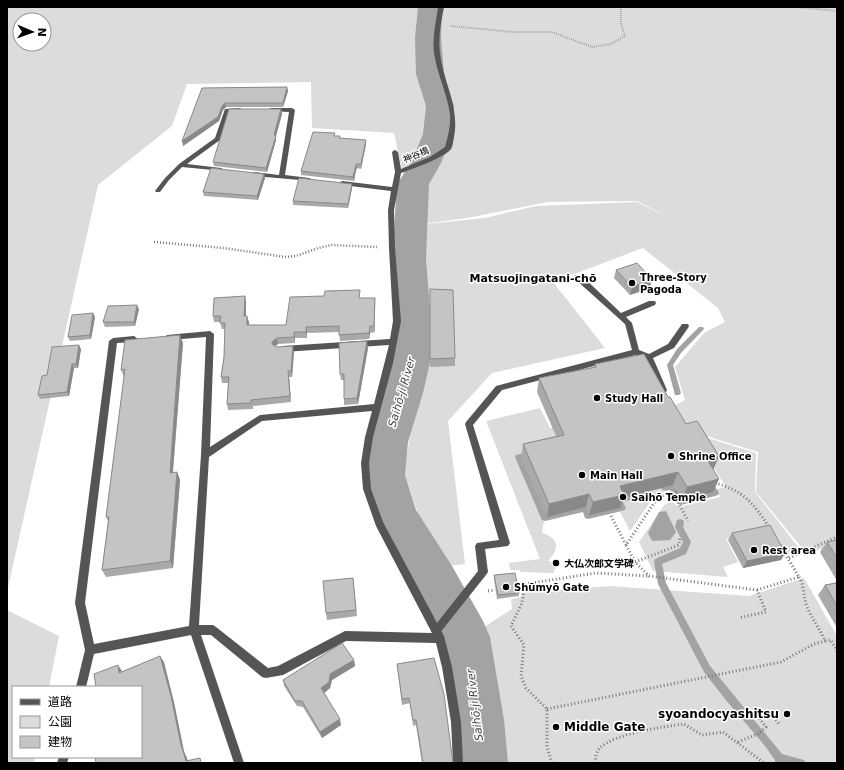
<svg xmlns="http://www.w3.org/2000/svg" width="844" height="770" viewBox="0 0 844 770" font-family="'DejaVu Sans','Noto Sans JP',sans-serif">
<rect width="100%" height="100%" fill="#fff"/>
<!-- green -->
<path fill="#dcdcdc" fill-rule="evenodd" d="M 7,7 L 837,7 L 837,545 L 806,553 L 756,492 L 758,452 L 687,430 L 673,406 L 685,400 L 675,367 L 704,333 L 725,322 L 718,308 L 643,248 L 553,282 L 605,348 L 492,373 L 448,421 L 465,564 L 447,566 L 420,520 L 404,472 L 424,350 L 423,305 L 416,225 L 485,218 L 536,206 L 637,202 L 678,222 L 637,201 L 548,202 L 467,218 L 414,225 L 394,133 L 312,128 L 311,82 L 187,84 L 172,126 L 98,185 L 7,592 ZM 20,20 L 44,20 L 44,44 L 20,44 Z
M 540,408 L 550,428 L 625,413 L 615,433 L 516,456 L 544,520 L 542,533 C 560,538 559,550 548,561 L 558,562 L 558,566 L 554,570 L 554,573 L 520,572 L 520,570 L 510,570 L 509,563 L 540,559 L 486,421 Z
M 692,433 L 756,453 L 755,492 L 799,548 L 782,556 L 766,529 L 726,539 L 738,562 L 723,567 L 728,577 L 653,571 L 639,542 L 665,504 L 672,502 L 679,507 L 720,497 L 716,489 L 726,487 Z
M 657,479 L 664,492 L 651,501 L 630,531 L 620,512 L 626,510 L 623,502 L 650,495 L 644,482 Z
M 804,578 L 837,636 L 837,763 L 498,763 L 481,629 L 512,609 L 511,599 L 521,597 L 521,593 L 610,586 L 749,596 Z
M 7,610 L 59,636 L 49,687 L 13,687 L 13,757 L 35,757 L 34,763 L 7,763 Z"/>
<!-- water -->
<path fill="#a3a3a3" d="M 666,511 L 676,532 L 670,540 L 652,541 L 648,533 L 659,512 Z"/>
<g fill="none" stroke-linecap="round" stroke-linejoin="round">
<!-- stream -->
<path fill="#a3a3a3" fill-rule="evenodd" d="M 699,327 L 703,327 L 704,329 L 681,353 L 673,365 L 681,393 L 679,395 L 675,395 L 667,365 L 677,349 Z
M 530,452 L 533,453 L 534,455 L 533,457 L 524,459 L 547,514 L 585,505 L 588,506 L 590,512 L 617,506 L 614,500 L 615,498 L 641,491 L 637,483 L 638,481 L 641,480 L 644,481 L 650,493 L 649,495 L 646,496 L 623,502 L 626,508 L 625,510 L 622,511 L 588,519 L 585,518 L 583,512 L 545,521 L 542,520 L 541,518 L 515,457 L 516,455 Z
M 660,477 L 663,478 L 667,484 L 672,483 L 675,484 L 683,498 L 710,491 L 705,483 L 706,481 L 709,480 L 712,481 L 719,493 L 718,495 L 715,496 L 681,505 L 678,504 L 670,490 L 665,491 L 662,490 L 656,480 L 657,478 Z
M 680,519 L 683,520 L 684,522 L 683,527 L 691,542 L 686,554 L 662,564 L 666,583 L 710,666 L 782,754 L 804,760 L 806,763 L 775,763 L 775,760 L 765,746 L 725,699 L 704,672 L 658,584 L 654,562 L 655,559 L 680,548 L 683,542 L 675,527 L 677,520 Z"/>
<!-- river -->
<path fill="#a3a3a3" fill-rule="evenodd" d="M 418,7 L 442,7 L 441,38 L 444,74 L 454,106 L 453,134 L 441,163 L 429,184 L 426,259 L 433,349 L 423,393 L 408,442 L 405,475 L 416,510 L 452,566 L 483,621 L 490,637 L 504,720 L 508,763 L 454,763 L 452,720 L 442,640 L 420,596 L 380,530 L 374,517 L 363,475 L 366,442 L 383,393 L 395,349 L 392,259 L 397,184 L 411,163 L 423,134 L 426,106 L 416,74 L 415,38 Z"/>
<!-- path-far2 -->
<path stroke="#777" stroke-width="2" stroke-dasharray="0.5 1.5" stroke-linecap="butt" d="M 796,7 L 837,11
M 451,26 L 513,32 L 552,32 L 592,47 L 611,44 L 625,36 L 621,24 L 621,7"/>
<!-- path-far1 -->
<path stroke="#777" stroke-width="2.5" stroke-dasharray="1 2" stroke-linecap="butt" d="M 154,242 L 224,248 L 285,257 L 296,256 L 318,248 L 332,245 L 377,247"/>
<!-- path -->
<path stroke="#777" stroke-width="3" stroke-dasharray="1 2.5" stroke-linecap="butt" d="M 715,483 C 744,491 753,503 769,527
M 677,492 L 664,495 L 654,503 L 626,545 L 635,562 L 649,576 L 757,590 L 766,612 L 739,618
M 673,493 L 688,521
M 611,516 L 626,545
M 789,558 L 837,537
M 635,562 L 679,545 L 680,537
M 799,577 C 805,587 803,597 807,607 C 812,619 820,629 825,641 L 831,640 L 837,651
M 517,585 L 525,584
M 757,590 L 799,577 L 780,545
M 488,591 L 495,590
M 547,709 L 781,662 L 814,644 L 825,641
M 738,742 L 758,734 L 766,727 L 760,719 L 771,713 L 779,724
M 552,763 L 547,747 L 547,709 L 526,688 L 521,676 L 524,645 L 511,626 L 522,603 L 525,584 L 596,573 L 648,576
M 596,763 C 595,758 596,752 600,748 C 615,733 663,727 684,724 L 702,735 L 723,732 L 764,763"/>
<!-- lane -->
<path fill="#555" fill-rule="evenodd" d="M 575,275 L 581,275 L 621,313 L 649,301 L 655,301 L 656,303 L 655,305 L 626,317 L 632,323 L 639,350 L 649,354 L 668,344 L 682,324 L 688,324 L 689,326 L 688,328 L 674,348 L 653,358 L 667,390 L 666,392 L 660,392 L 646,359 L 636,355 L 502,390 L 473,425 L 510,543 L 508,546 L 485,549 L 488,572 L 486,575 L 439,634 L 436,636 L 433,634 L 431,631 L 433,628 L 478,571 L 475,546 L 477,543 L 499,540 L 465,424 L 466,422 L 496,386 L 632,350 L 625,324 L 575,279 L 574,277 Z"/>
<!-- street -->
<path fill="#555" fill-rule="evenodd" d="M 438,7 L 444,7 C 441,22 438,38 440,53 C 443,82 460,107 454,137 C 453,141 453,146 451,149 C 444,158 412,169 401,173 L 394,210 L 395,248 L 401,321 L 393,363 L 373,437 L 369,463 L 371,489 L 383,522 L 444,636 L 452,667 L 461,722 L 463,763 L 453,763 L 451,722 L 442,667 L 436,643 L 346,641 L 283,675 L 266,678 L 262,677 L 211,635 L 201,635 L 244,763 L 234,763 L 191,635 L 94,654 L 86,687 L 76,687 L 85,650 L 75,603 L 109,341 L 113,338 L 134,336 L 138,339 L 134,342 L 117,343 L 85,603 L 94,644 L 189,626 L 201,455 L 206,337 L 170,340 L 166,337 L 167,335 L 210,331 L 214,334 L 210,447 L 260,415 L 374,404 L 389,345 L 283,352 L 279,349 L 283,346 L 390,339 L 393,321 L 389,248 L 388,210 L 391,191 L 342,185 L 339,183 L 342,181 L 392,187 L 395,172 L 392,152 L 393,151 L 395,150 L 398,152 L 401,169 L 430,157 L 445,147 C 448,136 451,125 450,114 C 447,93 437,74 434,53 C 432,38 436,22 438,7 ZM 372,411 L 365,437 L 361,463 L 363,489 L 376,526 L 432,633 L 345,631 L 278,666 L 268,668 L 216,627 L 213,625 L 199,625 L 209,457 L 262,421 Z
M 240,108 L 243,110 L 242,111 L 229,112 L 220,140 L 187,164 L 221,168 L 224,170 L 223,171 L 182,167 L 169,180 L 160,192 L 156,192 L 155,191 L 165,178 L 179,164 L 215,138 L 225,109 Z
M 271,108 L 292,108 L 295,110 L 285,175 L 309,178 L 311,179 L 311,181 L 254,176 L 251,174 L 254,172 L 279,175 L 289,112 L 269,111 L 269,109 Z
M 59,757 L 69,757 L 67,763 L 57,763 Z"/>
</g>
<!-- wall -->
<path fill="#a9a9a9" d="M 287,87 L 288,91 L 283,107 L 226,107 L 223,110 L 219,121 L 183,146 L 202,88 Z
M 281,109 L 282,114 L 276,136 L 276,140 L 267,172 L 214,166 L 213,162 Z
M 335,136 L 340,136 L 340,138 L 366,140 L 366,144 L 361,169 L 357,168 L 356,170 L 354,181 L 301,175 L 301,171 Z
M 264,174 L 265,178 L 258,200 L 204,196 L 203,192 Z
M 352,184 L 352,188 L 348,208 L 293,205 L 293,201 Z
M 616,270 L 650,288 L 630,295 L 614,278 Z
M 430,289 L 455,358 L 455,366 L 430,367 Z
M 245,296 L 246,302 L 246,316 L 247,316 L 249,325 L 286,325 L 360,298 L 375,298 L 375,332 L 370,333 L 369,339 L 340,341 L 339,332 L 307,333 L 307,338 L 295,338 L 295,343 L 278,344 L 275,346 L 277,347 L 294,352 L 292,377 L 289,377 L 291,402 L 253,406 L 253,409 L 228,410 L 227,404 L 228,383 L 222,383 L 221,377 L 224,357 L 225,329 L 222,329 L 220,322 L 214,322 L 213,316 Z
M 139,309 L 135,326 L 105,327 L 103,322 Z
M 95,317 L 91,339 L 70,341 L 68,337 Z
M 183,343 L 173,473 L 177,472 L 180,480 L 173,568 L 106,577 L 102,570 L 108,521 L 106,517 L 124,377 L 121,370 Z
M 368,348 L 358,404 L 344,405 L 344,380 L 341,380 L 340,374 Z
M 81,349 L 78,368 L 74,368 L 69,396 L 40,399 L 38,395 L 47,375 Z
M 595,364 L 668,397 L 686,424 L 719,456 L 713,469 L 719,479 L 713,492 L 682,500 L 673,485 L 623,498 L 620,508 L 589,515 L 586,507 L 547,517 L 521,458 L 523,444 L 556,436 L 537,392 L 539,378 L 594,367 Z
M 732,533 L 785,553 L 781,560 L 743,568 L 728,540 Z
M 837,540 L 837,581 L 820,552 L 827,542 Z
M 494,575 L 519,593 L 519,596 L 497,599 L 494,579 Z
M 353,578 L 357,616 L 327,620 L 326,613 Z
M 837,582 L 837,628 L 818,595 L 825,585 Z
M 354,660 L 355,666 L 332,680 L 330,688 L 324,693 L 341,725 L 322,738 L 303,707 L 297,706 L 284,686 L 283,680 Z
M 397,664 L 453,763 L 422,763 L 416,725 L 413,726 L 410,703 L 402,705 Z"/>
<!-- shaded-wall -->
<path fill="#898989" d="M 287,87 L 288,91 L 283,107 L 283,103 Z
M 225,103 L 226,107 L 223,110 L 219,121 L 183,146 L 182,141 Z
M 281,109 L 282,114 L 276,136 L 276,140 L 267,172 L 266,168 L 274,135 Z
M 366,140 L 366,144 L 361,169 L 361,164 Z
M 357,164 L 357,168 L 356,170 L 354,181 L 353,177 L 356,165 Z
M 264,174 L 265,178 L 258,200 L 257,196 Z
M 352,184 L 352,188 L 348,208 L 348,204 Z
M 652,279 L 650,288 L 630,295 L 632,287 Z
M 245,296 L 246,302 L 246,322 L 244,316 Z
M 137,305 L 139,309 L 135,326 L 134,322 Z
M 93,313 L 95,317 L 91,339 L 90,335 Z
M 247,316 L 249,322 L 249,331 L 247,325 Z
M 370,326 L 370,333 L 369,339 L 369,333 Z
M 306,327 L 307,333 L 307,338 L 306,332 Z
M 294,332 L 295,338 L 295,343 L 294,337 Z
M 180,335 L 183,343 L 172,480 L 170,473 Z
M 277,338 L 278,344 L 273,348 L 272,342 Z
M 367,341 L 368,348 L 358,404 L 357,398 Z
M 79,345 L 81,349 L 78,368 L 76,364 Z
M 293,346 L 294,352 L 292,377 L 291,371 Z
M 72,364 L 74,368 L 69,396 L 67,392 Z
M 288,371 L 289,377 L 291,402 L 290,396 Z
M 719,456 L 713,470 L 707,459 Z
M 177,472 L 180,480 L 173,568 L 170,561 Z
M 678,472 L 673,485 L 623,498 L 620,508 L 589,515 L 593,502 L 620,486 Z
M 719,479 L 713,492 L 682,500 L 687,487 Z
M 589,494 L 586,507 L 547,517 L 549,504 Z
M 785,553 L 781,560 L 743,568 L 747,561 Z
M 160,656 L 164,662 L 174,702 L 184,751 L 189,763 L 186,761 L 181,745 Z
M 354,660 L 355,666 L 332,680 L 330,688 L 323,694 L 321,688 L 330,674 Z
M 118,665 L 122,671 L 119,673 Z
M 340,719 L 341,725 L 322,738 L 320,732 Z"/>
<!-- building -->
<path fill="#c4c4c4" stroke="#898989" d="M 287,87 L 283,103 L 225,103 L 222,106 L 218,117 L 182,141 L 202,88 Z
M 229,109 L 281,109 L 274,135 L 276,136 L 266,168 L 213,162 Z
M 313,132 L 335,133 L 334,136 L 340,136 L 339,138 L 366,140 L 361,164 L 357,164 L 356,165 L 353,177 L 301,171 Z
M 211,168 L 264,174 L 257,196 L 203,192 Z
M 299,178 L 352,184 L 348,204 L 293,201 Z
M 637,263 L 652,279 L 632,287 L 616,270 Z
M 430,289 L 453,290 L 455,358 L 430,359 Z
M 360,290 L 359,298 L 375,298 L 374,326 L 370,326 L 369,333 L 339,335 L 339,326 L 306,327 L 306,332 L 294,332 L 294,337 L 277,338 L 272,342 L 272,344 L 277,347 L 293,346 L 291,371 L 288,371 L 290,396 L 251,400 L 251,403 L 227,404 L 229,377 L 221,377 L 224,357 L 225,323 L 220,323 L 221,316 L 213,316 L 214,298 L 245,296 L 244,316 L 247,316 L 247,325 L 286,325 L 290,297 L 324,296 L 325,291 Z
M 137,305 L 134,322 L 103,322 L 108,306 Z
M 93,313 L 90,335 L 68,337 L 72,315 Z
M 180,335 L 170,473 L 177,472 L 170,561 L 102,570 L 109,517 L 106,517 L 125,369 L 121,370 L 125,340 Z
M 367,341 L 357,398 L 344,399 L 344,374 L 340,374 L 339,343 Z
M 79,345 L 76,364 L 72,364 L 67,392 L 38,395 L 42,376 L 47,375 L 52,347 Z
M 644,354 L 668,397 L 670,397 L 686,424 L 697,421 L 719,456 L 707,459 L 719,479 L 687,487 L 678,472 L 620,486 L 624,495 L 593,502 L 589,494 L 549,504 L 523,444 L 564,435 L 539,378 L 596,367 L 595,364 Z
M 770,525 L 785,553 L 747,561 L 732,533 Z
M 837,540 L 837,558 L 827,542 Z
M 515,573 L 519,593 L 498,595 L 494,575 Z
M 353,578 L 356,610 L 326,613 L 323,581 Z
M 837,583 L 837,606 L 825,585 Z
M 342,643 L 354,660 L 330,674 L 329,682 L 321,688 L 340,719 L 320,732 L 302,701 L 295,701 L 283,680 Z
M 160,656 L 171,696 L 181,745 L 186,761 L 200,758 L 201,763 L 96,763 L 95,757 L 141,757 L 141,687 L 96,687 L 94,674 L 118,665 L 119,673 Z
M 434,658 L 444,694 L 453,763 L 423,763 L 416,720 L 413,720 L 409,698 L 402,699 L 397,664 Z"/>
<!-- markers -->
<g fill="#000" stroke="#fff" stroke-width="1.5">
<circle cx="632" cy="283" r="4"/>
<circle cx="597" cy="398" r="4"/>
<circle cx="671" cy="456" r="4"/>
<circle cx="582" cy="475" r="4"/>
<circle cx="623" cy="497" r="4"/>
<circle cx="754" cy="550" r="4"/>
<circle cx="556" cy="563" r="4"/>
<circle cx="506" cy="587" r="4"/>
<circle cx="787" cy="714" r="4"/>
<circle cx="556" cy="727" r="4"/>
</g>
<g text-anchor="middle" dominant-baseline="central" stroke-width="3" stroke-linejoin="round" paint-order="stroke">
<!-- far-street labels -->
<g font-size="9" fill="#000" stroke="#fff">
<text transform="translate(416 155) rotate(-23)">神谷橋</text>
</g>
<!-- poi labels -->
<g font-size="10" font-weight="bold" fill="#000" stroke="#fff" text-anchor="start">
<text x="640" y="277">Three-Story<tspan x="640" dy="12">Pagoda</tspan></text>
<text x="605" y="398">Study Hall</text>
<text x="679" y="456">Shrine Office</text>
<text x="590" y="475">Main Hall</text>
<text x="631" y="497">Saihō Temple</text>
<text x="762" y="550">Rest area</text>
<text x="564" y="563">大仏次郎文学碑</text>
<text x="514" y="587">Shūmyō Gate</text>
</g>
<!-- neighbourhood labels -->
<g font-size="11" font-weight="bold" fill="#000" stroke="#fff">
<text x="533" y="278">Matsuojingatani-chō</text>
</g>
<!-- water labels -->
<g font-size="11" font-style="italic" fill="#444" stroke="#fff">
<text transform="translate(402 392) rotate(-74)">Saihō-ji River</text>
<text transform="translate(475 705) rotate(-97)">Saihō-ji River</text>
</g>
<!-- near-poi labels -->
<g font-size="12" font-weight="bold" fill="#000" stroke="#fff" text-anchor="end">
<text x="779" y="714">syoandocyashitsu</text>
<text x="564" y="727" text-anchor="start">Middle Gate</text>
</g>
</g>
<!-- border -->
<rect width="844" height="770" fill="none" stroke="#000000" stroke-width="16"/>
<!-- legend -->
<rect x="12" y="686" width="130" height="72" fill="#ffffff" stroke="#999999"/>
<rect x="20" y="699" width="20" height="6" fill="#555555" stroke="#999999"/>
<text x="48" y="706" font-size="12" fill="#000000">道路</text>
<rect x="20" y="716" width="20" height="12" fill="#dcdcdc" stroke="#999999"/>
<text x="48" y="726" font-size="12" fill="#000000">公園</text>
<rect x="20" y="736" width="20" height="12" fill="#c4c4c4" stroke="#999999"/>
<text x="48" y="746" font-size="12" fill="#000000">建物</text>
<!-- north arrow -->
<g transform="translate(32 32) rotate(92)"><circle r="19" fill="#ffffff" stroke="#999999"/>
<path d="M0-3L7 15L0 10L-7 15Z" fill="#000000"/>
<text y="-6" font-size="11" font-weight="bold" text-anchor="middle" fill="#000000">N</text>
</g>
</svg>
